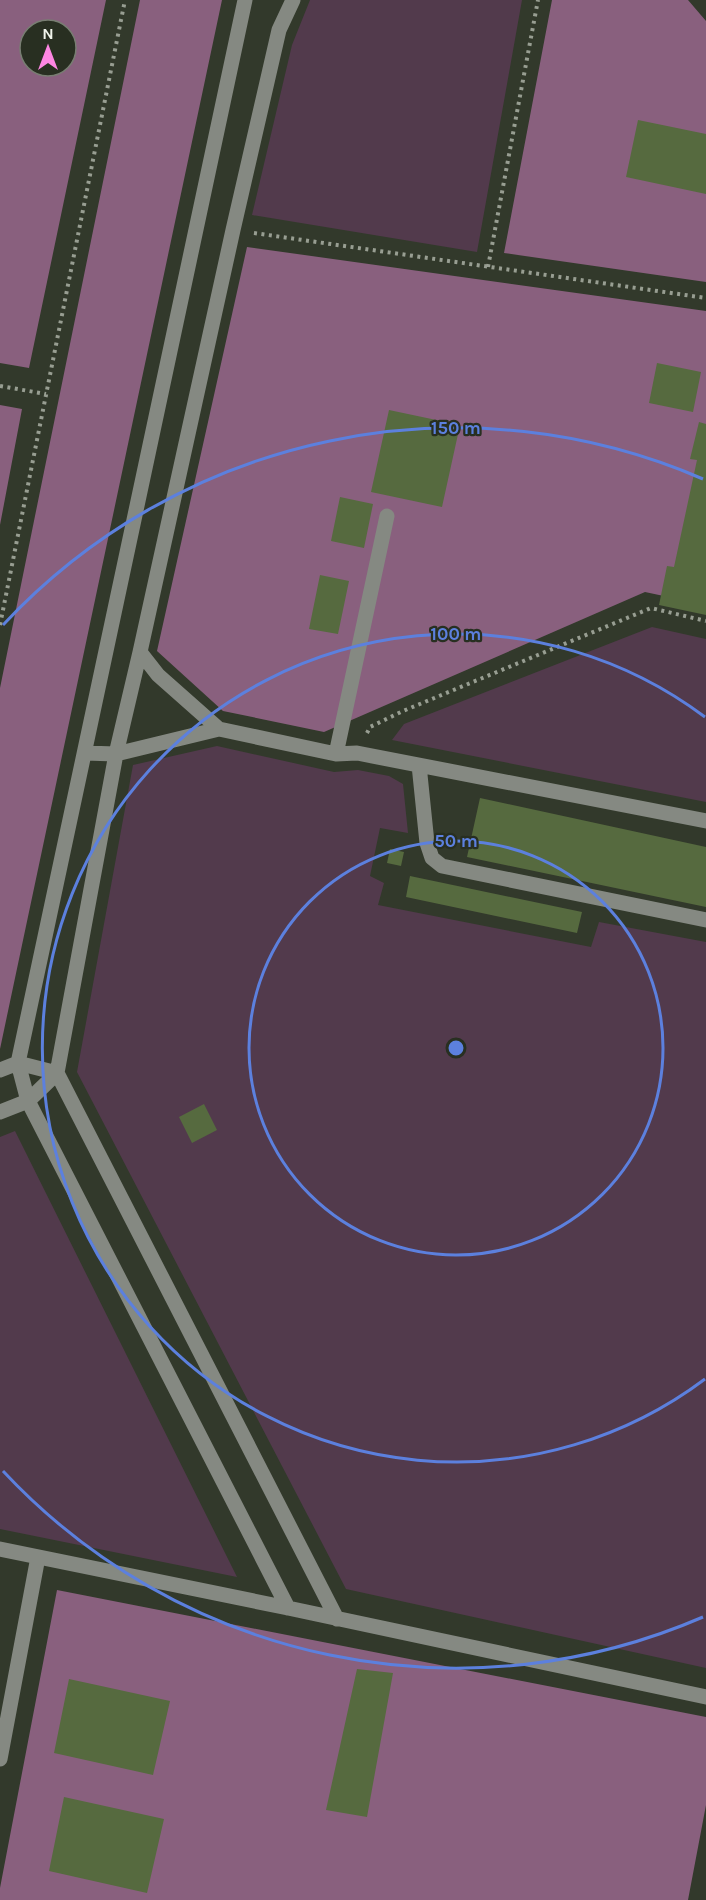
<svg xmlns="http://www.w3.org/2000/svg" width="706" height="1900" viewBox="0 0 706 1900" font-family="Karla,sans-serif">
<rect width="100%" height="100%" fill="#32392b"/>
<!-- green -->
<path fill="#523a4c" d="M 310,0 L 522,0 L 477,252 L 252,215 L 292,45 Z
M 652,627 L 706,639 L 706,802 L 392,740 L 404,724 Z
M 217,746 L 334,772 L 358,770 L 389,776 L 403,784 L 408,833 L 380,828 L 370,876 L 384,883 L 378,905 L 591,947 L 599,922 L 706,942 L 706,1668 L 346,1589 L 77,1072 L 133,765 Z
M 15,1131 L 237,1577 L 0,1529 L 0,1137 Z"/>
<!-- forest -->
<path fill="#89607e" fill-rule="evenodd" d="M 0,0 L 106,0 L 29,368 L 0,363 ZM 30,30 L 66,30 L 66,66 L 30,66 Z
M 140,0 L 222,0 L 0,1049 L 0,688 Z
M 552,0 L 688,0 L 706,21 L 706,282 L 504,253 Z
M 247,247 L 706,311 L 706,605 L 645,592 L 324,732 L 223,711 L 157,651 Z
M 0,405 L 22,409 L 0,525 Z
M 57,1590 L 706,1717 L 706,1805 L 688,1900 L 0,1900 L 0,1888 Z"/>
<!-- building -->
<path fill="#566a3f" d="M 638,120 L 706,134 L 706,194 L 626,177 Z
M 657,363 L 701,372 L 693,412 L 649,403 Z
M 389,410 L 460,425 L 442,507 L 371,492 Z
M 699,422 L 706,424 L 706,615 L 659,605 L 667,566 L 674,567 L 697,460 L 690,459 Z
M 340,497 L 373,504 L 364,548 L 331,541 Z
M 320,575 L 349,581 L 338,634 L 309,629 Z
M 480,798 L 706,847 L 706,907 L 467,857 Z
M 390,849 L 404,852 L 401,866 L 387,863 Z
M 410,876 L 582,912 L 577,933 L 406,897 Z
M 204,1104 L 217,1130 L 192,1143 L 179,1117 Z
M 357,1669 L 393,1673 L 367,1817 L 326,1810 Z
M 69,1679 L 170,1701 L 153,1775 L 54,1753 Z
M 64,1797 L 164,1819 L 147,1893 L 49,1871 Z"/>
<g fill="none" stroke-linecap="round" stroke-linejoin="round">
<!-- path -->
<path stroke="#989e92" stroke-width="4" stroke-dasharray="3 4.5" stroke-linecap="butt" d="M 254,233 L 706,298
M 488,267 L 538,0
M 0,386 L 46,394
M 0,625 L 125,0
M 367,733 L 370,727 L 403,711 L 651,608 L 706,621"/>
<!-- minor -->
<path stroke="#858982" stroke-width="15" d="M 293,0 L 279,30 L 233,230 L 140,652 L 116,754 L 57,1073 L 337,1619
M 140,652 L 158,675 L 219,729
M 85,753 L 116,754 L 219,729 L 336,754 L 357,753 L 706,821
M 336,754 L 387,516
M 419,765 L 427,843 L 432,858 L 442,866 L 706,920
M 0,1070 L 18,1063 L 57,1073
M 57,1073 L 28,1101 L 18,1063 L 245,0
M 0,1112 L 28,1101 L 288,1608
M 0,1549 L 288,1608 L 706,1697
M 0,1759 L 38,1557"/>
</g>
<!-- distance rings -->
<g fill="none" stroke="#5c80de" stroke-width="3">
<circle cx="456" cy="1048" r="207"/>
<path d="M705 1379A414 414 0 1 1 705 717"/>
<path d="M703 1617A620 620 0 0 1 3 1471M3 625A620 620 0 0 1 703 479"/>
</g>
<circle cx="456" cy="1048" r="9" fill="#5c80de" stroke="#282f21" stroke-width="3"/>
<g font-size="18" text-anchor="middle" font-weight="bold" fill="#5c80de" stroke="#282f21" stroke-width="4.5" stroke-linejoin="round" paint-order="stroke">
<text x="456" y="434">150 m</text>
<text x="456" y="640">100 m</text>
<text x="456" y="847">50 m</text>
</g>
<!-- north arrow -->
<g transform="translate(48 48)"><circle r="28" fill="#282f21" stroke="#787e72" stroke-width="1.5"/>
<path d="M0-4.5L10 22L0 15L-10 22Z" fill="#fd86e2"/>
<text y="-9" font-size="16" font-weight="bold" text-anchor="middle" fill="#f0f4eb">N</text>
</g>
</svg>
